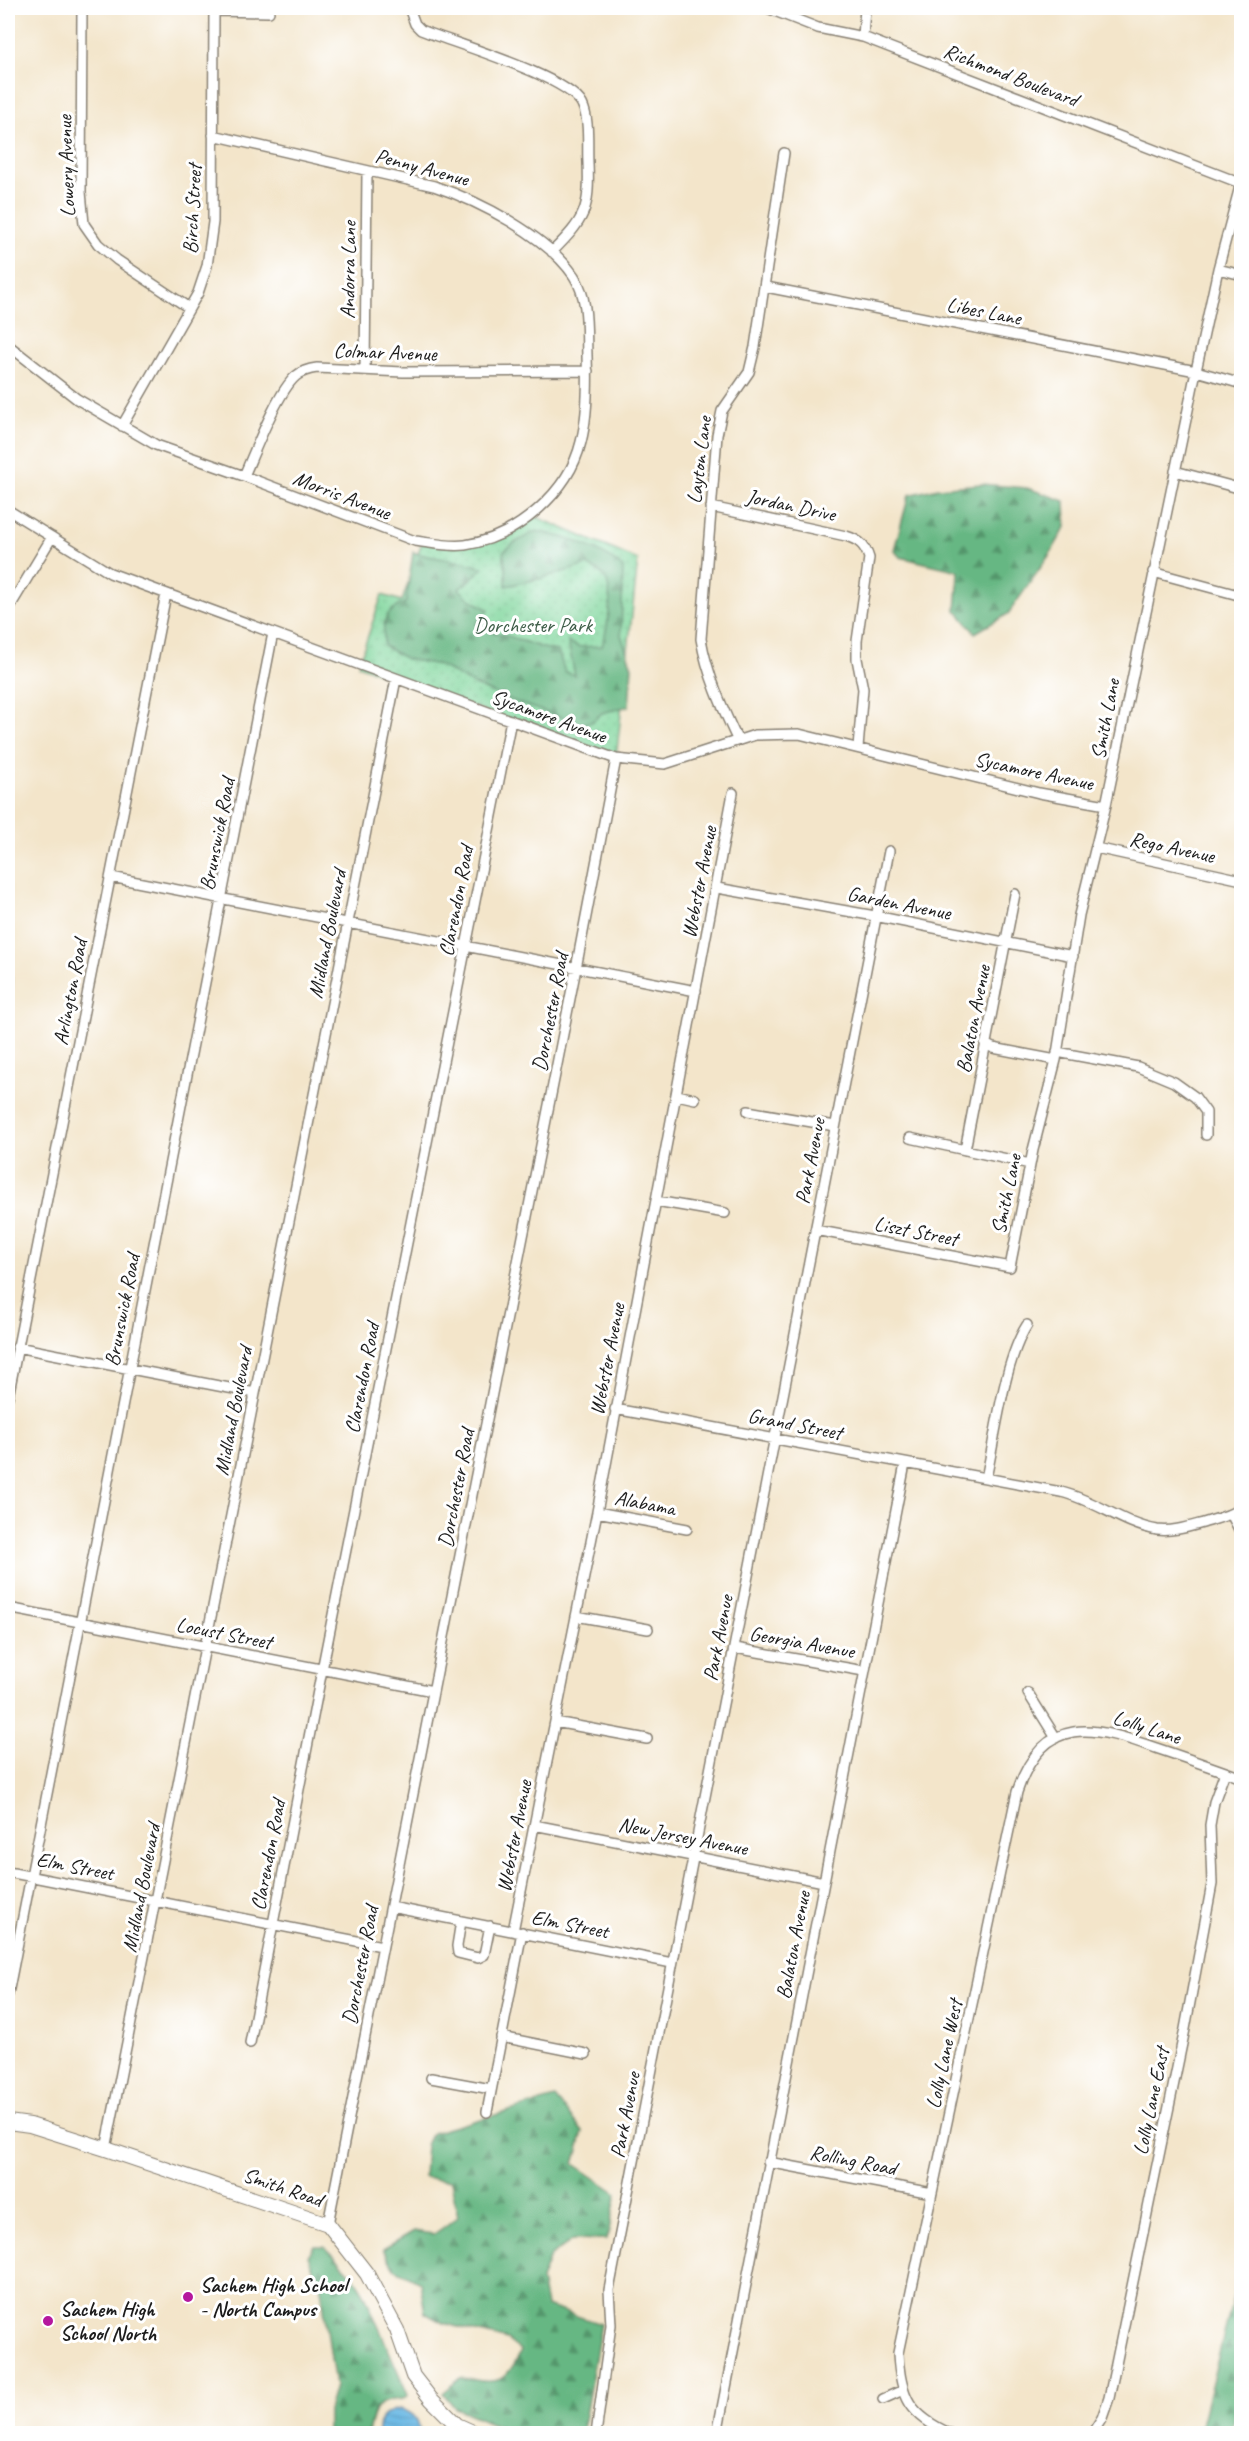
<svg xmlns="http://www.w3.org/2000/svg" width="1249" height="2441" viewBox="0 0 1249 2441" font-family="Caveat,sans-serif">
<defs>
<pattern id="grass-dots" width="8" height="8" patternUnits="userSpaceOnUse" patternTransform="scale(1.5)"><rect width="8" height="8" fill="#7ed69b"/><path d="M2 2h.1M6 6h.1" fill="none" stroke="#6cb785" stroke-width="1.8" stroke-linecap="round"/></pattern>
<pattern id="forest-firs" width="22" height="20" patternUnits="userSpaceOnUse" patternTransform="scale(1.5)"><rect width="22" height="20" fill="#66b783"/><path d="M5 1l3.5 6h-7zM16 11l3.5 6h-7z" fill="#53946a"/></pattern>
<pattern id="water-rules" width="6" height="5" patternUnits="userSpaceOnUse" patternTransform="scale(1.5)"><rect width="6" height="5" fill="#6bb9e5"/><path d="M0 2.5h6" fill="none" stroke="#5c9ec4"/></pattern>
</defs>
<rect width="100%" height="100%" fill="#fff"/>
<filter id="ink" filterUnits="userSpaceOnUse"><feTurbulence type="fractalNoise" baseFrequency=".0167" numOctaves="2"/><feDisplacementMap in="SourceGraphic" scale="12" xChannelSelector="R" yChannelSelector="G"/><feConvolveMatrix kernelMatrix="1 2 1 2 8 2 1 2 1" color-interpolation-filters="sRGB"/></filter>
<filter id="wash" filterUnits="userSpaceOnUse"><feTurbulence type="fractalNoise" baseFrequency=".008" numOctaves="4" result="noise"/><feDisplacementMap in="SourceGraphic" scale="24" xChannelSelector="R" yChannelSelector="G"/><feGaussianBlur stdDeviation="1.35" result="paint"/><feColorMatrix in="noise" values="0 0 0 0 0 0 0 0 0 0 0 0 0 0 0 0 0 1.4 0 .05"/><feComposite in="paint" operator="in"/></filter>
<g filter="url(#wash)">
<rect width="100%" height="100%" fill="#f3e5ca"/>
<!-- grass -->
<path fill="url(#grass-dots)" stroke="#4d795c" stroke-width="1.5" d="M 532,515 L 638,560 L 616,759 L 358,665 L 382,595 L 402,601 L 422,542 L 441,545 L 489,538 Z"/>
<!-- forest -->
<path fill="url(#forest-firs)" stroke="#416a50" stroke-width="1.5" d="M 981,484 L 1027,488 L 1065,501 L 1066,527 L 1050,554 L 1008,614 L 975,633 L 956,610 L 959,571 L 900,557 L 894,550 L 909,495 L 938,488 Z
M 536,531 C 566,537 600,547 623,568 L 621,635 L 632,667 L 629,706 L 602,713 L 593,721 L 581,724 L 521,704 L 474,685 L 439,665 L 406,659 L 384,646 C 383,621 382,613 406,602 L 413,552 C 436,560 461,559 483,568 L 459,589 L 470,599 L 489,610 L 476,624 C 493,634 500,633 517,639 C 532,644 541,649 558,651 L 565,672 L 575,675 L 568,642 L 579,647 L 602,646 C 607,629 616,590 603,575 C 600,571 591,568 587,565 L 539,579 L 506,586 L 506,571 L 503,552 L 514,543 Z
M 8,964 L 12,983 L 8,1023 Z
M 555,2098 L 583,2132 L 574,2164 L 617,2193 L 607,2239 L 573,2240 L 550,2256 L 541,2280 L 546,2306 L 601,2324 L 582,2433 L 515,2433 L 455,2408 L 443,2393 L 461,2378 C 498,2383 503,2387 521,2351 L 507,2340 L 443,2323 L 425,2313 L 420,2282 L 394,2268 L 383,2249 L 414,2231 L 434,2234 L 458,2217 L 451,2181 L 424,2177 L 426,2145 L 432,2133 Z
M 314,2246 L 324,2246 L 352,2274 L 364,2293 L 408,2395 L 403,2399 C 376,2400 373,2407 368,2433 L 328,2432 L 328,2410 L 335,2386 L 321,2288 L 308,2256 Z
M 1241,2267 L 1241,2390 L 1230,2433 L 1199,2433 Z"/>
<!-- water -->
<path fill="url(#water-rules)" stroke="#446a80" stroke-width="1.5" d="M 400,2409 C 413,2412 420,2420 419,2433 L 378,2433 C 377,2419 386,2411 400,2409 Z"/>
</g>
<g filter="url(#ink)">
<g fill="none" stroke-linecap="round" stroke-linejoin="round">
<!-- street casing -->
<g stroke="#888073" stroke-width="12">
<path id="street" d="M 82,8 L 81,192 L 84,224 L 98,244 L 117,260 L 189,308
M 409,8 L 415,24 L 421,30 C 453,43 567,76 582,104 C 590,120 587,145 588,163 C 590,210 585,219 552,252
M 767,8 L 818,28 L 863,37 L 1240,183
M 215,11 L 269,12
M 863,37 L 865,8
M 1218,269 L 1242,275
M 766,287 L 1196,371 L 1242,384
M 8,345 L 77,399 L 156,445 L 244,476 L 415,541 C 432,543 448,547 465,545 C 516,538 569,492 581,442 C 588,415 588,383 587,356 C 586,329 589,299 574,276 C 547,236 479,201 434,186 L 213,135
M 365,370 L 367,171
M 122,426 L 198,293 L 207,266 L 213,222 L 214,8
M 1175,471 L 1242,489
M 244,476 C 254,453 278,391 296,376 C 302,371 309,369 317,368 L 403,372 L 588,371
M 711,507 L 846,536 C 859,540 865,545 869,558 L 857,641 L 857,659 L 863,689 L 858,748
M 8,510 L 110,573 L 616,759 L 665,764 L 755,735 L 799,734 L 1039,793 L 1106,805
M 1153,572 L 1242,596
M 8,610 L 52,537
M 737,739 C 722,707 707,674 701,639 L 717,435 L 722,411 L 749,372 L 755,347 L 784,153
M 1096,848 L 1242,880
M 111,877 L 696,991
M 717,888 L 875,916 L 1073,956
M 985,1044 L 993,1048 L 1056,1060
M 1057,1052 L 1138,1067 L 1174,1082 L 1195,1097 L 1206,1112 L 1206,1135
M 677,1095 L 695,1099
M 748,1111 L 835,1126
M 910,1138 L 1030,1164
M 965,1150 L 1015,894
M 656,1201 L 725,1213
M 815,1230 L 1010,1267 L 1033,1150 L 1056,1060 L 1079,915 L 1106,805 L 1196,371 L 1218,269 L 1242,179
M 17,1347 L 255,1393
M 8,1397 L 166,594
M 615,1409 L 1061,1492 C 1095,1500 1123,1524 1157,1530 C 1172,1532 1188,1527 1203,1523 C 1216,1519 1229,1516 1242,1508
M 986,1478 C 996,1434 1004,1361 1027,1325
M 597,1512 L 687,1529
M 1231,1514 L 1242,1535
M 8,1608 L 433,1691
M 576,1616 L 648,1629
M 735,1648 L 864,1671
M 1028,1693 L 1056,1738
M 555,1722 L 647,1739
M 534,1825 L 824,1882
M 8,1872 L 382,1946
M 391,1907 L 672,1963
M 461,1921 L 457,1946 L 458,1953 L 478,1958 L 484,1955 L 490,1926
M 513,1931 L 597,1512 L 733,793
M 8,1994 L 273,633
M 501,2037 L 586,2054
M 250,2043 L 322,1670 L 511,720
M 431,2078 L 491,2089
M 487,2112 L 522,1932
M 106,2149 L 396,679
M 768,2162 L 932,2193
M 328,2224 C 422,1735 524,1248 616,759
M 883,2399 L 903,2390
M 596,2434 L 611,2325 L 609,2290 L 889,851
M 717,2434 L 905,1464
M 951,2434 C 910,2416 900,2397 898,2353 L 1017,1792 C 1044,1712 1094,1726 1159,1749 C 1186,1758 1214,1768 1242,1778
M 1092,2434 L 1102,2418 L 1109,2398 L 1185,2029 L 1212,1884 L 1210,1825 L 1214,1802 L 1225,1772"/>
</g>
<!-- secondary casing -->
<g stroke="#888073" stroke-width="16">
<path id="secondary" d="M 8,2122 L 30,2125 L 106,2149 L 328,2224 L 367,2274 L 397,2330 L 413,2376 L 431,2399 L 457,2425 L 477,2434"/>
</g>
<!-- street -->
<use href="#street" stroke="#fff" stroke-width="9"/>
<!-- secondary -->
<use href="#secondary" stroke="#fff" stroke-width="14"/>
</g>
</g>
<!-- markers -->
<g fill="#b5179e" stroke="#fff" stroke-width="2">
<circle cx="188" cy="2297" r="6"/>
<circle cx="48" cy="2321" r="6"/>
</g>
<g text-anchor="middle" dominant-baseline="central" stroke-width="6" stroke-linejoin="round" paint-order="stroke">
<!-- street labels -->
<g font-size="21" fill="#1c1c1c" stroke="#fff">
<text transform="translate(1011 75) rotate(21)">Richmond Boulevard</text>
<text transform="translate(66 166) rotate(-92)">Lowery Avenue</text>
<text transform="translate(422 167) rotate(15)">Penny Avenue</text>
<text transform="translate(192 209) rotate(-87)">Birch Street</text>
<text transform="translate(348 270) rotate(-89)">Andorra Lane</text>
<text transform="translate(984 311) rotate(11)">Libes Lane</text>
<text transform="translate(385 352) rotate(2)">Colmar Avenue</text>
<text transform="translate(699 460) rotate(-83)">Layton Lane</text>
<text transform="translate(342 495) rotate(21)">Morris Avenue</text>
<text transform="translate(791 505) rotate(12)">Jordan Drive</text>
<text transform="translate(549 716) rotate(20)">Sycamore Avenue</text>
<text transform="translate(1105 719) rotate(-79)">Smith Lane</text>
<text transform="translate(1034 771) rotate(12)">Sycamore Avenue</text>
<text transform="translate(217 834) rotate(-79)">Brunswick Road</text>
<text transform="translate(1172 847) rotate(12)">Rego Avenue</text>
<text transform="translate(699 882) rotate(-79)">Webster Avenue</text>
<text transform="translate(456 901) rotate(-79)">Clarendon Road</text>
<text transform="translate(899 903) rotate(11)">Garden Avenue</text>
<text transform="translate(327 934) rotate(-79)">Midland Boulevard</text>
<text transform="translate(70 992) rotate(-79)">Arlington Road</text>
<text transform="translate(550 1012) rotate(-79)">Dorchester Road</text>
<text transform="translate(973 1019) rotate(-79)">Balaton Avenue</text>
<text transform="translate(810 1161) rotate(-79)">Park Avenue</text>
<text transform="translate(1006 1194) rotate(-78)">Smith Lane</text>
<text transform="translate(916 1231) rotate(11)">Liszt Street</text>
<text transform="translate(122 1310) rotate(-79)">Brunswick Road</text>
<text transform="translate(607 1359) rotate(-79)">Webster Avenue</text>
<text transform="translate(362 1378) rotate(-79)">Clarendon Road</text>
<text transform="translate(233 1411) rotate(-79)">Midland Boulevard</text>
<text transform="translate(795 1424) rotate(11)">Grand Street</text>
<text transform="translate(456 1488) rotate(-79)">Dorchester Road</text>
<text transform="translate(645 1503) rotate(11)">Alabama</text>
<text transform="translate(224 1633) rotate(11)">Locust Street</text>
<text transform="translate(718 1638) rotate(-79)">Park Avenue</text>
<text transform="translate(802 1642) rotate(10)">Georgia Avenue</text>
<text transform="translate(1147 1727) rotate(18)">Lolly Lane</text>
<text transform="translate(514 1836) rotate(-79)">Webster Avenue</text>
<text transform="translate(683 1836) rotate(11)">New Jersey Avenue</text>
<text transform="translate(268 1855) rotate(-79)">Clarendon Road</text>
<text transform="translate(75 1866) rotate(11)">Elm Street</text>
<text transform="translate(141 1888) rotate(-79)">Midland Boulevard</text>
<text transform="translate(570 1924) rotate(11)">Elm Street</text>
<text transform="translate(793 1945) rotate(-79)">Balaton Avenue</text>
<text transform="translate(360 1965) rotate(-79)">Dorchester Road</text>
<text transform="translate(944 2054) rotate(-78)">Lolly Lane West</text>
<text transform="translate(1151 2101) rotate(-78)">Lolly Lane East</text>
<text transform="translate(625 2115) rotate(-79)">Park Avenue</text>
<text transform="translate(853 2160) rotate(11)">Rolling Road</text>
<text transform="translate(283 2187) rotate(19)">Smith Road</text>
</g>
<!-- park labels -->
<g font-size="21" fill="#3e5d48" stroke="#fff">
<text x="533" y="625">Dorchester Park</text>
</g>
<!-- poi labels -->
<g font-size="21" font-weight="bold" fill="#1c1c1c" stroke="#fff" text-anchor="start">
<text x="200" y="2285">Sachem High School<tspan x="200" dy="24">- North Campus</tspan></text>
<text x="60" y="2309">Sachem High<tspan x="60" dy="24">School North</tspan></text>
</g>
</g>
<!-- margin -->
<rect width="1249" height="2441" fill="none" stroke="#fff" stroke-width="30"/>
</svg>
